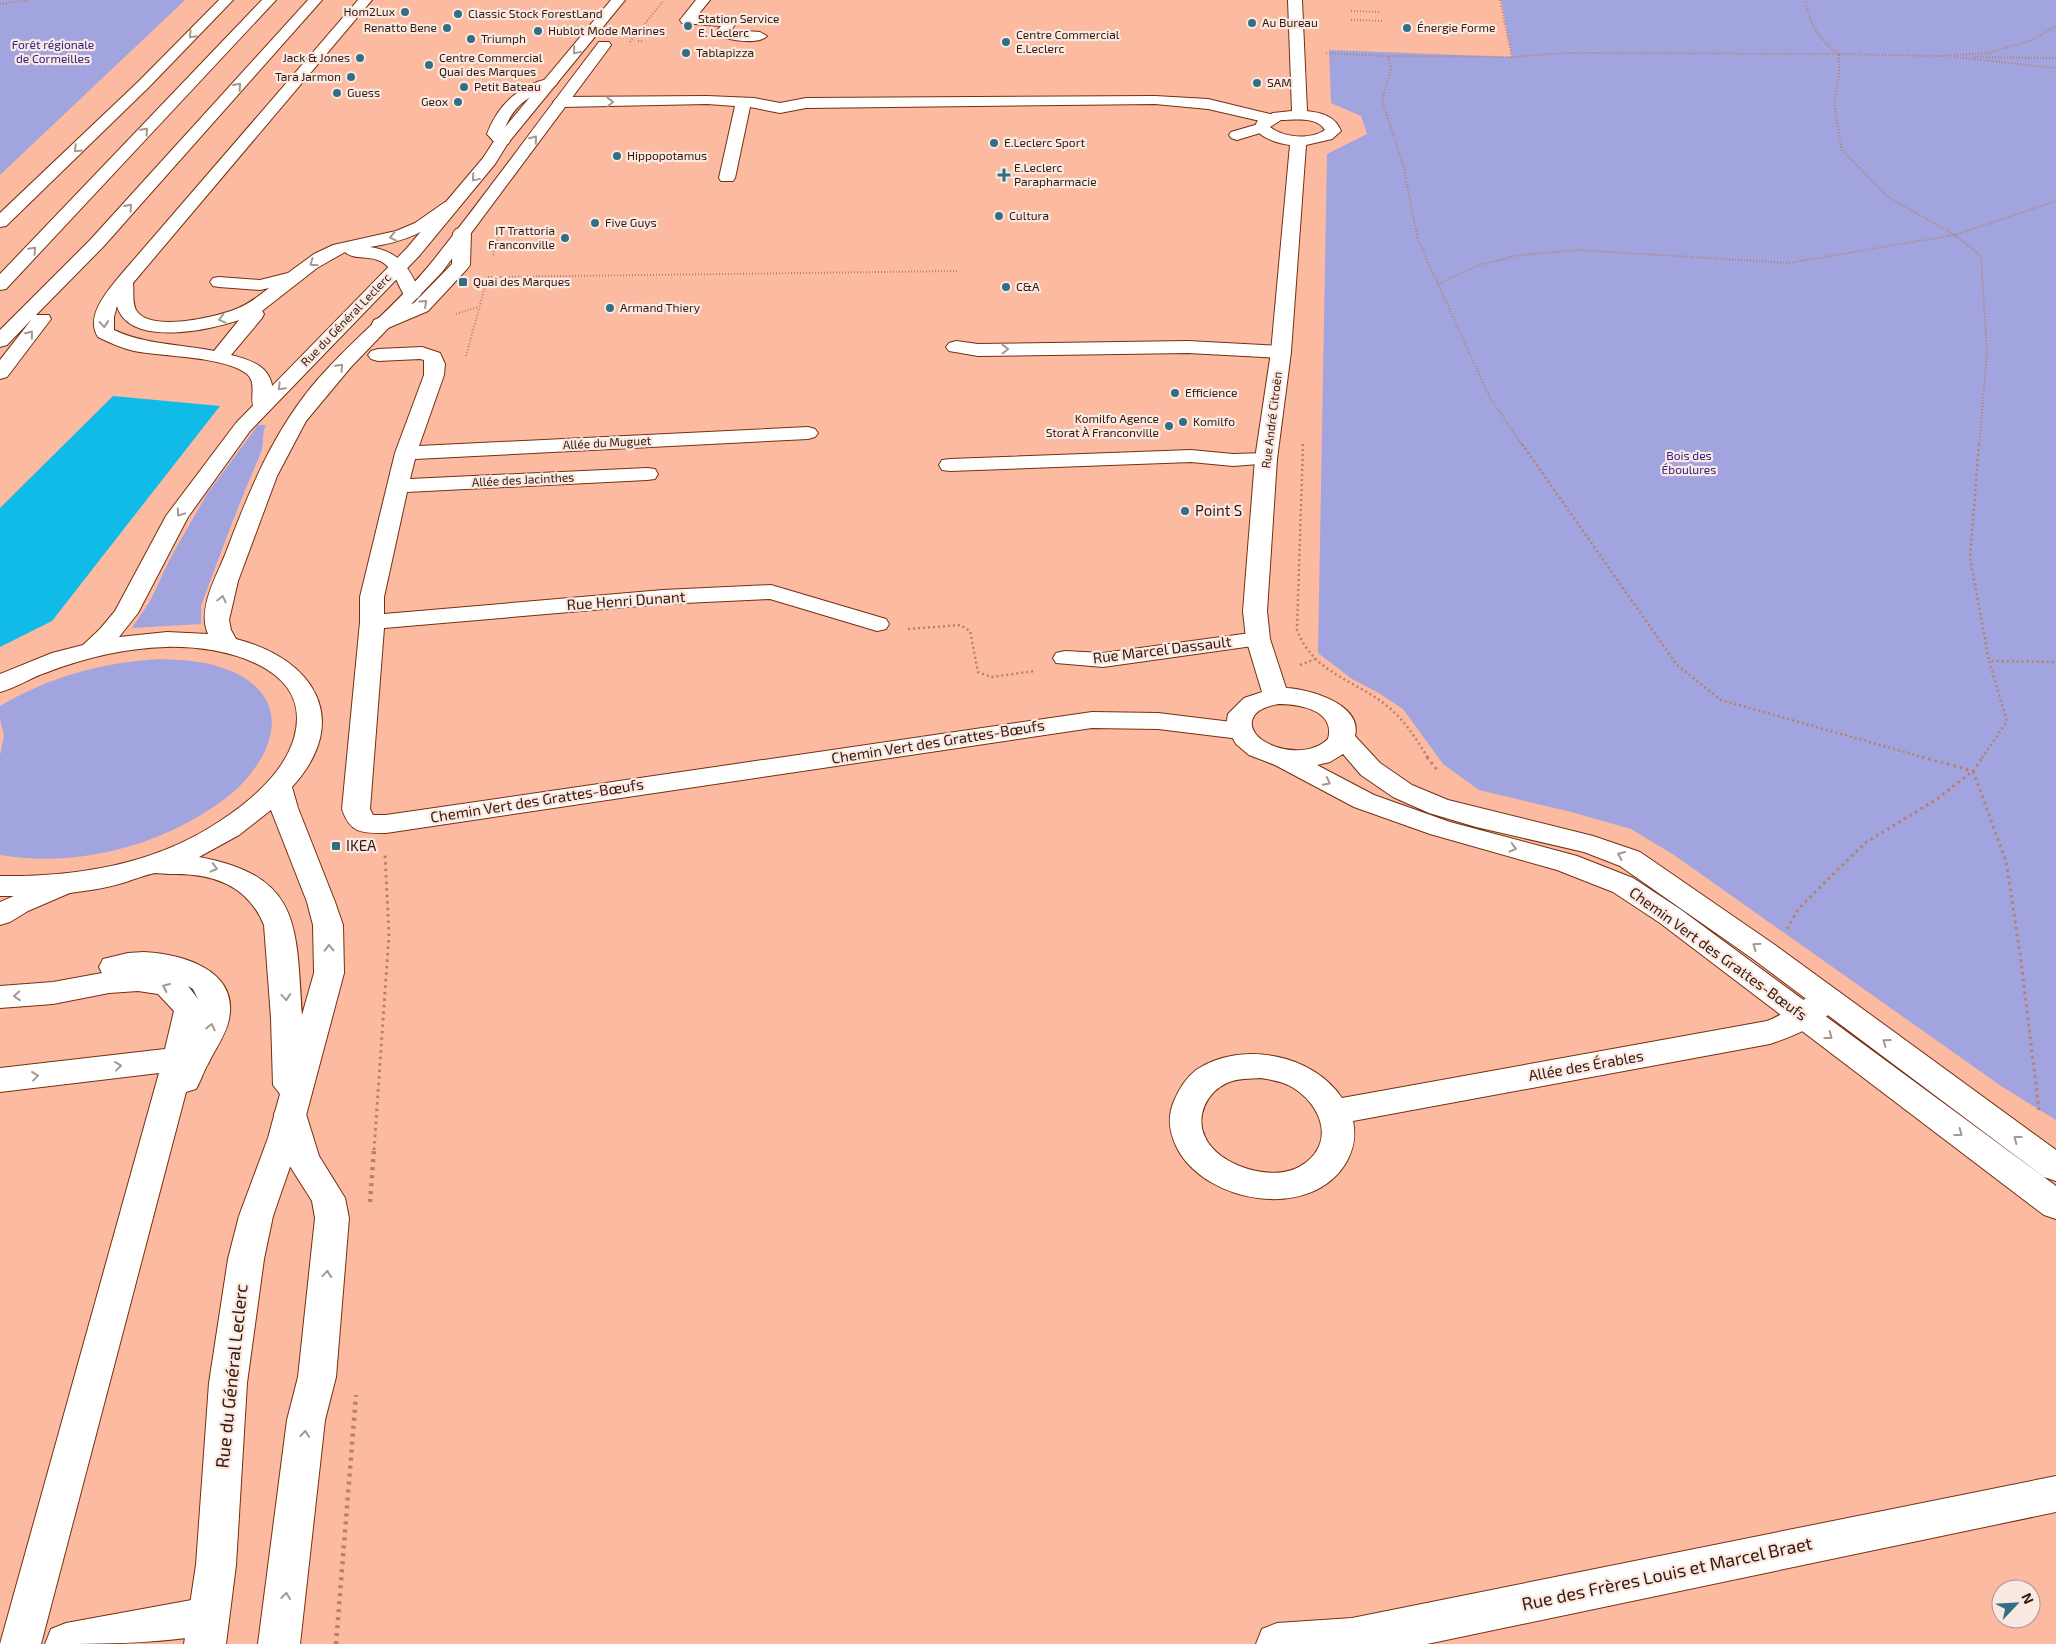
<svg xmlns="http://www.w3.org/2000/svg" width="2056" height="1644" viewBox="0 0 2056 1644" font-family="'Exo 2',sans-serif">
<rect width="100%" height="100%" fill="#fcbba0"/>
<path fill="#a2a4df" d="M0,0h185l-185,175z
M1501,0h555v1120l-55,-34 -327,-231 -43,-26 -60,-17 -92,-22 -36,-26 -40,-55 -26,-17 -25,-13 -34,-26 9,-499 40,-20 -6,-18 -30,-13 -2,-53 183,7z
M258,425h8c-5,9 -1,20 -6,30 -22,50 -40,100 -59,151v18l-69,4 18,-27 22,-46 35,-61z
M160,659c24,1 48,2 71,12 68,29 40,92 -5,127 -63,48 -149,70 -226,57v-100l4,-19 -4,-17v-13c49,-29 103,-44 160,-47z"/>
<path fill="#11bbe7" d="M113,396l107,10 -168,215 -52,26v-139z"/>
<g fill="none" stroke-linecap="round" stroke-linejoin="round">
<defs>
<path id="minor" d="M358,0h14l-239,283c1,8 -1,19 3,27 13,23 81,7 100,-1 13,-5 23,-13 33,-21l-9,2 -41,-3 -6,-1 -3,-4 3,-4 6,-1 41,3 28,-7 26,-19 19,-9 63,-14 19,-8 30,-21h12l2,4 -2,4c-32,21 -48,31 -87,37 31,5 39,21 51,47l-3,4 -6,2 -6,-2c-8,-11 -10,-25 -21,-34 -12,-10 -31,-3 -40,-12l-28,16 -55,43 2,3 -2,4 -31,37c23,6 42,12 42,40 -1,6 0,10 -4,15l-7,2 -7,-2c-7,-10 3,-26 -8,-36 -23,-18 -83,-17 -113,-23 -12,-3 -24,-8 -36,-14 -13,-20 8,-44 20,-59zM117,306c12,42 93,24 122,14l-25,31c-33,-7 -68,-6 -100,-21v-13z
M696,0h14l-13,16 38,3 2,3 -6,8 29,2 7,4c-8,9 -43,5 -51,-4l5,-6 -39,-3 -2,-3z
M551,78l5,1 2,3 -2,3c-27,11 -43,19 -53,48l7,8 -2,3h-12l-9,-10c11,-30 33,-49 64,-56z
M707,96l47,2 26,5 26,-5 349,-2 53,3 66,16 3,3 -3,3 -5,2 -61,-14 -53,-5 -349,4 -26,5 -30,-6 -15,71 -2,3h-12l-2,-3 16,-72 -28,-2 -146,3 -5,-2 -3,-3 3,-3 5,-2z
M1262,123l5,2 3,3 -3,3 -30,9 -6,-2 -2,-3 2,-3z
M462,228l6,1 3,4 -1,32 -3,4 -39,42 -40,17 -7,2 -7,-2 -2,-4 2,-4 40,-17 38,-39 1,-31 3,-4z
M956,341l22,3 210,-3 93,5 7,2 3,4 -3,4 -7,2 -93,-5 -210,3 -29,-5 -3,-4 3,-4z
M422,347l18,6 5,11 -1,11 -25,71 389,-19 7,2 3,4 -3,4 -7,2 -393,20 -5,20 237,-11 8,1 3,5 -3,5 -8,1 -240,12 -23,105v17l279,-24 108,-5 115,34 3,5 -3,5 -9,2 -107,-32 -107,5 -279,24 -14,181 3,6h13l706,-103 66,1 82,10 9,2 4,6 -4,6 -9,2 -82,-10 -66,-1 -706,105c-23,0 -36,1 -44,-24l18,-187v-25l35,-144 29,-78v-15l-4,-1 -42,2 -7,-2 -3,-4 3,-4 7,-2z
M1191,450l42,4 33,-1 7,2 4,4 -4,4 -40,3 -42,-4 -241,9 -8,-1 -3,-5 3,-5 8,-1z
M1258,632l9,2 3,5 -3,5 -164,23 -47,-4 -3,-5 3,-5 9,-2 38,2z
M62,875l10,3 4,7 -4,7 -44,19 -18,11 -10,3v-23z
M144,952c37,2 95,17 85,67 -3,16 -14,30 -21,45 -5,8 -7,17 -12,25l-10,3 -145,552h-41l159,-571 -159,19v-24l165,-19 9,-38 -16,-17 -20,-3 -29,2 -56,11 -53,4v-22l53,-4 49,-9 -3,-6 4,-8 25,-6zM188,986l5,3 5,10z
M1827,988l11,3 4,8c-13,23 -48,37 -72,45l-417,77c3,15 1,27 -6,40 -34,61 -141,43 -170,-13 -8,-16 -10,-31 -3,-47 5,-12 12,-23 22,-31 45,-30 117,-16 146,28l425,-77c22,-8 38,-26 60,-33zM1261,1078c10,2 20,3 29,8 33,18 47,60 9,81 -27,15 -81,-1 -94,-30 -10,-21 2,-45 22,-54 10,-5 23,-4 34,-5z
M290,1101l12,4 4,9 13,42 26,42 4,20 -13,159 -11,43 -25,224h-42l29,-224 11,-43 17,-159 -3,-17 -26,-41 -12,-46 4,-9z
M2056,1476v36l-629,132h-171l6,-15 15,-6 75,-5z
M208,1597l15,6 6,14 -6,14c-50,13 -124,13 -178,13l6,-15 15,-6z"/>
<path id="major" d="M611,0h14l-117,143 -13,21 -76,92 -169,175 -62,86 -50,96 -19,24 48,-5 41,2c-11,-24 8,-57 17,-79 24,-64 48,-124 93,-176 36,-41 80,-75 114,-117 57,-72 111,-147 167,-220h10l2,3 -2,3 -167,224 -91,95 -45,54 -29,55 -39,105 -9,39 2,10 5,9c78,20 117,81 56,148l6,21 37,94 8,23 1,48 -44,165 -27,78 -9,43 -17,124 -11,182 -10,79h-42l12,-79 13,-182 19,-124 11,-43 29,-78 12,-44 -7,-9 -2,-67 -7,-93c-17,-41 -52,-52 -94,-51 -5,0 -10,-1 -15,-1 -10,2 -20,6 -29,9 -16,5 -33,8 -49,10 -26,4 -51,4 -77,4v-20c76,1 155,-11 220,-55 29,-19 64,-48 74,-83 21,-73 -75,-93 -128,-91 -42,1 -82,11 -121,26 -15,5 -29,15 -45,19v-18l52,-21 31,-8 17,-16 15,-18 51,-95 70,-93 171,-175 76,-90 13,-20zM271,810l36,92 6,23 1,48 -12,42c-6,-88 0,-139 -103,-158l40,-22z
M1288,0h14l5,111c15,2 28,5 34,20l-9,8 -26,6 -15,207 -14,107 -10,152 3,28 16,49c23,1 77,16 69,48l25,27 32,22 36,15 145,36 47,16 135,93 281,205v31l-12,-4 -291,-218 -133,-93 -36,-14 -108,-25 -47,-14 -36,-16 -32,-22 -18,-21 -13,8 -13,3 57,30 76,27 127,34 56,22 47,31 376,277v33l-12,-4 -384,-292 -47,-31 -56,-22 -127,-36 -76,-27 -79,-42 -26,-10 -13,-11 -10,-18 2,-12 16,-16 18,-6 -16,-53 -3,-28 12,-152 16,-107 19,-207c-13,-2 -27,-6 -36,-17l4,-8 15,-7 19,-2zM1281,120c13,0 36,-4 44,10 -15,10 -41,8 -55,-3zM1278,704c21,0 58,6 50,35 -26,26 -89,2 -74,-23 5,-8 16,-10 24,-12z"/>
<path id="highway" d="M219,0h14l-84,87 -143,139 -6,1v-14l139,-132z
M262,0h14l-270,289 -6,1v-16z
M308,0h14l-219,247 -67,68h13l2,4 -44,58 -7,2v-19l32,-41 -25,26 -7,2v-17l91,-91z"/>
</defs>
<use href="#minor" stroke="#74300f" stroke-width="2"/>
<use href="#major" stroke="#74300f" stroke-width="2"/>
<use href="#highway" stroke="#74300f" stroke-width="2"/>
<path stroke="#b5816b" stroke-width="2" stroke-dasharray="1 2" stroke-linecap="butt" d="M1500,0l12,57
M0,4l29,-4
M1351,11l30,1
M1351,20l33,1
M638,41h6
M630,42l34,-42
M1326,53l62,3
M1954,57l102,11
M1974,57l82,1
M493,255l6,-21
M488,277l469,-6
M1438,284l41,-19 40,-10 59,-5 211,13 166,-28 101,-34
M456,314l22,-7
M466,356l20,-73
M1523,446l-34,-50 -71,-156 -15,-76 -21,-64 9,-31 -3,-13 124,1 54,-4 273,1c-23,-17 -27,-28 -34,-54
M1979,446l8,-93 -6,-97 -26,-21 -67,-38 -46,-47 -8,-48 5,-26v-22l102,2 47,-3 44,-13 24,-14"/>
<path stroke="#b5816b" stroke-width="2.5" stroke-dasharray="2 3" stroke-linecap="butt" d="M1303,444l-6,186c17,44 57,49 90,76 17,13 30,34 41,52
M1522,444l155,221 44,35 205,58
M1979,444l-9,114 19,103
M908,629l52,-4 10,6 8,41 13,5 44,-6
M1300,665l15,-6
M1982,758l25,-37 -18,-60 67,1"/>
<path stroke="#b5816b" stroke-width="3" stroke-dasharray="2.5 4" stroke-linecap="butt" d="M1427,757l11,14
M1922,757l51,14 10,-14
M1787,929l12,-21 66,-65 72,-44 36,-28 33,90 14,92 19,157
M374,1150l15,-215 -4,-81"/>
<path stroke="#b5816b" stroke-width="4.5" stroke-dasharray="3 5" stroke-linecap="butt" d="M370,1202l4,-53
M336,1644l20,-249"/>
<use href="#minor" fill="#fff" fill-rule="evenodd"/>
<use href="#major" fill="#fff" fill-rule="evenodd"/>
<use href="#highway" fill="#fff" fill-rule="evenodd"/>
</g>
<defs><path id="oneway-chevron" d="M-2-3.5L2.5 0L-2 3.5" fill="none" stroke-width="1.6" stroke-linecap="round" stroke-linejoin="round" transform="scale(1.25)"/></defs>
<g stroke="#a59791">
<use href="#oneway-chevron" transform="translate(192 35) rotate(134)"/>
<use href="#oneway-chevron" transform="translate(576 51) rotate(130)"/>
<use href="#oneway-chevron" transform="translate(238 86) rotate(-48)"/>
<use href="#oneway-chevron" transform="translate(610 102) rotate(-1)"/>
<use href="#oneway-chevron" transform="translate(145 131) rotate(-47)"/>
<use href="#oneway-chevron" transform="translate(534 139) rotate(-51)"/>
<use href="#oneway-chevron" transform="translate(77 149) rotate(136)"/>
<use href="#oneway-chevron" transform="translate(475 178) rotate(130)"/>
<use href="#oneway-chevron" transform="translate(129 207) rotate(-48)"/>
<use href="#oneway-chevron" transform="translate(393 237) rotate(167)"/>
<use href="#oneway-chevron" transform="translate(33 250) rotate(-47)"/>
<use href="#oneway-chevron" transform="translate(313 263) rotate(145)"/>
<use href="#oneway-chevron" transform="translate(424 303) rotate(-42)"/>
<use href="#oneway-chevron" transform="translate(222 319) rotate(165)"/>
<use href="#oneway-chevron" transform="translate(104 324) rotate(85)"/>
<use href="#oneway-chevron" transform="translate(30 334) rotate(-52)"/>
<use href="#oneway-chevron" transform="translate(1005 349) rotate(-1)"/>
<use href="#oneway-chevron" transform="translate(340 367) rotate(-47)"/>
<use href="#oneway-chevron" transform="translate(281 387) rotate(134)"/>
<use href="#oneway-chevron" transform="translate(180 513) rotate(124)"/>
<use href="#oneway-chevron" transform="translate(222 599) rotate(-77)"/>
<use href="#oneway-chevron" transform="translate(1327 782) rotate(27)"/>
<use href="#oneway-chevron" transform="translate(1513 848) rotate(15)"/>
<use href="#oneway-chevron" transform="translate(1621 855) rotate(-156)"/>
<use href="#oneway-chevron" transform="translate(214 868) rotate(14)"/>
<use href="#oneway-chevron" transform="translate(1756 946) rotate(-145)"/>
<use href="#oneway-chevron" transform="translate(329 948) rotate(-91)"/>
<use href="#oneway-chevron" transform="translate(166 987) rotate(-155)"/>
<use href="#oneway-chevron" transform="translate(17 996) rotate(175)"/>
<use href="#oneway-chevron" transform="translate(286 997) rotate(85)"/>
<use href="#oneway-chevron" transform="translate(211 1027) rotate(-77)"/>
<use href="#oneway-chevron" transform="translate(1829 1036) rotate(37)"/>
<use href="#oneway-chevron" transform="translate(1886 1042) rotate(-144)"/>
<use href="#oneway-chevron" transform="translate(118 1066) rotate(-7)"/>
<use href="#oneway-chevron" transform="translate(35 1076) rotate(-7)"/>
<use href="#oneway-chevron" transform="translate(1959 1133) rotate(37)"/>
<use href="#oneway-chevron" transform="translate(2017 1139) rotate(-143)"/>
<use href="#oneway-chevron" transform="translate(327 1274) rotate(-85)"/>
<use href="#oneway-chevron" transform="translate(305 1434) rotate(-83)"/>
<use href="#oneway-chevron" transform="translate(286 1596) rotate(-83)"/>
</g>
<g fill="#306f84" stroke="#fae9e2" stroke-width="2">
<circle cx="405" cy="12" r="5"/>
<circle cx="458" cy="14" r="5"/>
<circle cx="1252" cy="23" r="5"/>
<circle cx="688" cy="26" r="5"/>
<circle cx="447" cy="28" r="5"/>
<circle cx="1407" cy="28" r="5"/>
<circle cx="538" cy="31" r="5"/>
<circle cx="471" cy="39" r="5"/>
<circle cx="1006" cy="42" r="5"/>
<circle cx="686" cy="53" r="5"/>
<circle cx="360" cy="58" r="5"/>
<circle cx="429" cy="65" r="5"/>
<circle cx="351" cy="77" r="5"/>
<circle cx="1257" cy="83" r="5"/>
<circle cx="464" cy="87" r="5"/>
<circle cx="337" cy="93" r="5"/>
<circle cx="458" cy="102" r="5"/>
<circle cx="994" cy="143" r="5"/>
<circle cx="617" cy="156" r="5"/>
<path d="M1001.5 167.5h5v5h5v5h-5v5h-5v-5h-5v-5h5z"/>
<circle cx="999" cy="216" r="5"/>
<circle cx="595" cy="223" r="5"/>
<circle cx="565" cy="238" r="5"/>
<rect x="458" y="277" width="10" height="10" rx="2.5"/>
<circle cx="1006" cy="287" r="5"/>
<circle cx="610" cy="308" r="5"/>
<circle cx="1175" cy="393" r="5"/>
<circle cx="1183" cy="422" r="5"/>
<circle cx="1169" cy="426" r="5"/>
<circle cx="1185" cy="511" r="5"/>
<rect x="331" y="841" width="10" height="10" rx="2.5"/>
</g>
<g text-anchor="middle" stroke-width="4.5" stroke-linejoin="round" paint-order="stroke">
<g font-size="12" fill="#36180b" stroke="#fae9e2" text-anchor="start">
<text x="395" y="16" text-anchor="end">Hom2Lux</text>
<text x="468" y="18">Classic Stock ForestLand</text>
<text x="698" y="23">Station Service<tspan x="698" dy="14">E. Leclerc</tspan></text>
<text x="1262" y="27">Au Bureau</text>
<text x="437" y="32" text-anchor="end">Renatto Bene</text>
<text x="1417" y="32">Énergie Forme</text>
<text x="548" y="35">Hublot Mode Marines</text>
<text x="1016" y="39">Centre Commercial<tspan x="1016" dy="14">E.Leclerc</tspan></text>
<text x="481" y="43">Triumph</text>
<text x="696" y="57">Tablapizza</text>
<text x="350" y="62" text-anchor="end">Jack &amp; Jones</text>
<text x="439" y="62">Centre Commercial<tspan x="439" dy="14">Quai des Marques</tspan></text>
<text x="341" y="81" text-anchor="end">Tara Jarmon</text>
<text x="1267" y="87">SAM</text>
<text x="474" y="91">Petit Bateau</text>
<text x="347" y="97">Guess</text>
<text x="448" y="106" text-anchor="end">Geox</text>
<text x="1004" y="147">E.Leclerc Sport</text>
<text x="627" y="160">Hippopotamus</text>
<text x="1014" y="172">E.Leclerc<tspan x="1014" dy="14">Parapharmacie</tspan></text>
<text x="1009" y="220">Cultura</text>
<text x="605" y="227">Five Guys</text>
<text x="555" y="235" text-anchor="end">IT Trattoria<tspan x="555" dy="14">Franconville</tspan></text>
<text x="473" y="286">Quai des Marques</text>
<text x="1016" y="291">C&amp;A</text>
<text x="620" y="312">Armand Thiery</text>
<text x="1185" y="397">Efficience</text>
<text x="1159" y="423" text-anchor="end">Komilfo Agence<tspan x="1159" dy="14">Storat À Franconville</tspan></text>
<text x="1193" y="426">Komilfo</text>
</g>
<g font-size="12" fill="#35208b" stroke="#fae9e2">
<text x="53" y="49">Forêt régionale<tspan x="53" dy="14">de Cormeilles</tspan></text>
<text x="1689" y="460">Bois des<tspan x="1689" dy="14">Éboulures</tspan></text>
</g>
<g font-size="12" fill="#36180b" stroke="#fae9e2">
<text transform="translate(346 320) rotate(-46)" y="4">Rue du Général Leclerc</text>
<text transform="translate(1272 420) rotate(-83)" y="4">Rue André Citroën</text>
<text transform="translate(607 443) rotate(-3)" y="4">Allée du Muguet</text>
<text transform="translate(523 480) rotate(-3)" y="4">Allée des Jacinthes</text>
</g>
<g font-size="15" fill="#36180b" stroke="#fae9e2" text-anchor="start">
<text x="1195" y="516">Point S</text>
<text x="346" y="851">IKEA</text>
</g>
<g font-size="15" fill="#36180b" stroke="#fae9e2">
<text transform="translate(626 601) rotate(-4)" y="5">Rue Henri Dunant</text>
<text transform="translate(1162 650) rotate(-7)" y="5">Rue Marcel Dassault</text>
<text transform="translate(938 742) rotate(-9)" y="5">Chemin Vert des Grattes-Bœufs</text>
<text transform="translate(537 801) rotate(-9)" y="5">Chemin Vert des Grattes-Bœufs</text>
<text transform="translate(1718 954) rotate(36)" y="5">Chemin Vert des Grattes-Bœufs</text>
<text transform="translate(1586 1066) rotate(-10)" y="5">Allée des Érables</text>
</g>
<g font-size="18" fill="#36180b" stroke="#fae9e2">
<text transform="translate(232 1376) rotate(-84)" y="6">Rue du Général Leclerc</text>
<text transform="translate(1667 1574) rotate(-12)" y="6">Rue des Frères Louis et Marcel Braet</text>
</g>
</g>
<g transform="translate(2016 1604) rotate(65)"><circle r="24" fill="#fae9e2" stroke="#ac958c"/>
<path d="M0-4L9 19L0 12L-9 19Z" fill="#306f84"/>
<text y="-8" font-size="14" font-weight="bold" text-anchor="middle" fill="#36180b">N</text>
</g>
</svg>
